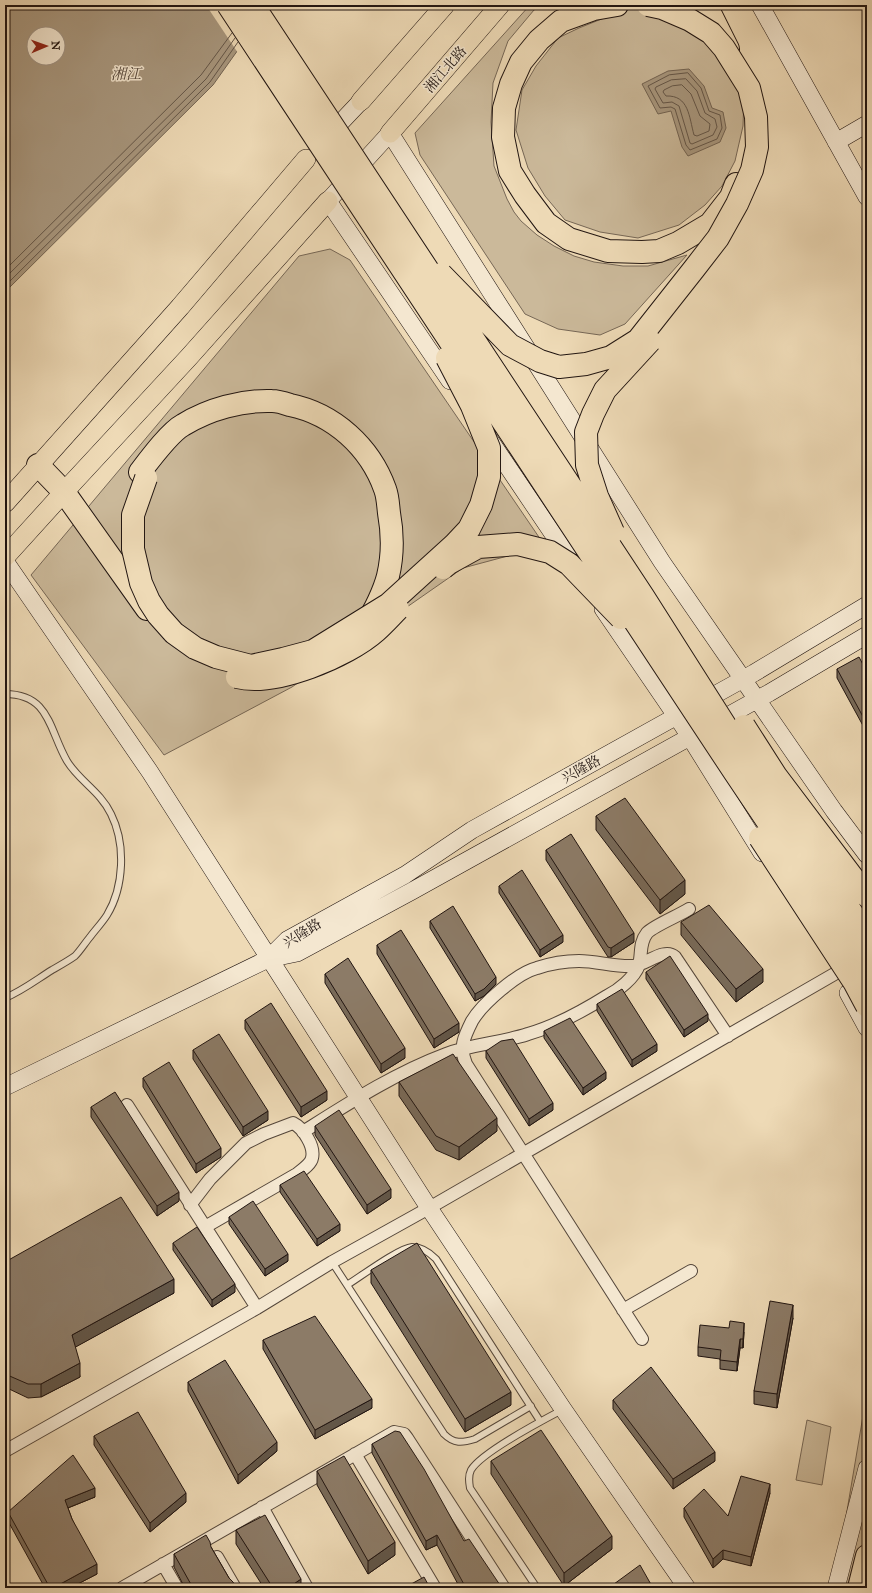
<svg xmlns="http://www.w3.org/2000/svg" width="872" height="1593" viewBox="0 0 872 1593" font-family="'IM FELL Great Primer','Noto Serif SC',serif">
<rect width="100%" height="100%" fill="#eedab6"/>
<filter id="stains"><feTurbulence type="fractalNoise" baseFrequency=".005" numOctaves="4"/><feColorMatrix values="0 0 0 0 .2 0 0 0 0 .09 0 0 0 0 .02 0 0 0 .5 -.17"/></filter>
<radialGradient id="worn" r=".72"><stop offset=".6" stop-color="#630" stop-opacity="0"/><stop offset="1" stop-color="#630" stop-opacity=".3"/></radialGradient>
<path fill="#cbb99a" stroke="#766756" d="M530,5h12l-8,5 -26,31 -15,42 -2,39 3,44 13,33 7,13 7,9 16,14 17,11 20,10 20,6 29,4h25l39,-11 -62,69 -25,11 -42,-6 -33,-15 -105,-159 -5,-22z
M629,8l37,6 41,19 37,64 -1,29 -8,35 -13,25 -17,19 -26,20 -41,13 -38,-6 -35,-12 -20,-24 -17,-28 -12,-38 6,-40 14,-24 22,-28 21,-10z
M330,249l20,11 195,286 -82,22 -171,119 -128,68 -133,-180 268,-319z
M867,1392v196h-33z
M807,1420l24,7 -9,58 -26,-5z"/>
<path fill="#a8977e" stroke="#726352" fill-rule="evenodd" d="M5,5h265l-57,80 -208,207zM34,34h24v24h-24z
M689,69l15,17 8,22 11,4 3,16 -6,14 -32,14 -6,-9 -11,-36 -13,3 -16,-30 26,-13z"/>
<path fill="#eedab6" d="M206,5h66l-34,48z"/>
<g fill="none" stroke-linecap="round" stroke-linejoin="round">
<path stroke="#645648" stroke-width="1" d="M688,73l13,15 8,23 11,4 2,13 -5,11 -27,11 -4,-5 -11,-36 -4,-2 -11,1 -12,-22 21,-11z
M686,79l11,12 8,22 10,6 2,8 -4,8 -21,9 -2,-1 -11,-37 -7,-4 -9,1 -8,-14 1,-2 15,-7z
M682,85l9,9 9,22 10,8 -1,7 -12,5 -3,-1c-5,-18 -5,-40 -28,-39l-3,-4 1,-2 8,-4z
M5,270l196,-195 31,-42
M5,278l201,-199 29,-41
M5,286l205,-204 28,-40"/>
<defs>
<path id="lane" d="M5,694c45,0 44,36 62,67 12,20 33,30 44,53 15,30 13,73 -4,101 -5,8 -12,15 -17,22 -5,6 -10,14 -15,19 -7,5 -16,10 -23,14 -16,10 -30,21 -47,28
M332,1262l112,172c10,10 18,9 31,5l56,-33
M347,1285c13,-8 52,-37 65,-38 9,0 18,6 24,12l104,162
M537,1588l-67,-100c-1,-6 -2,-12 1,-18 10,-17 72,-50 91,-60"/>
<path id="street" d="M127,1105l130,203
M303,1132c46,-29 92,-59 143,-78 27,-10 55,-11 82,-20 28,-8 55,-23 79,-38 12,-6 27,-18 32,-31 3,-11 0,-22 8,-32 6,-7 33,-18 42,-24
M190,1205l20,-26 36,-36 18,-9 29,-11c10,5 22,23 19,35 -1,6 -10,12 -15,16l-92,53
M623,1310l68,-39
M642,1339l-176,-275c-7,-17 -2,-27 6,-43 10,-17 45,-48 65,-53 12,-4 28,-7 42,-7 18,0 36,6 54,5 13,-1 31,-19 42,-9l53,79
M5,1451l252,-143 75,-46 97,-54 421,-243
M355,1454l80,134
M262,1507l45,81
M217,1557l18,31
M163,1564l14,24
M122,1588l272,-156 10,2 3,4 97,150"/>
<path id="secondary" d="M760,5l107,192
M327,137l34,-36
M836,142l31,-18
M450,381l-122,-180 62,-68 272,429 172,249 33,44
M487,436l87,129
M5,561l145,211 279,436 134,201 124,179
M603,609l80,117 79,127
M268,959l19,-19 118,-65 67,-45 282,-157 113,-68
M848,993l19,35
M5,1087l263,-128 29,-6 115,-62 357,-198 98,-58
M836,1588l31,-120"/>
<path id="primary" d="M361,101l84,-96
M390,133l110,-128
M5,503l175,-196 126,-148
M5,557l59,-65 125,-135 139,-156"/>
<path id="highway" d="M617,5l-23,4 -33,12 -22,19 -18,22 -10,22 -7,24 -1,29 7,34 15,24 21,28 23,16 39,12 34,1 17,-1 19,-8 32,-19 21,-27 5,-13
M706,5l22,44
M38,465l26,27 83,117
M140,472c10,-13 30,-40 43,-47 26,-16 59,-25 89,-24 6,0 12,2 18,4 44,9 80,42 95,84 3,8 3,16 4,24 4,22 4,42 -1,63 -3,12 -14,38 -22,46
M859,1588l8,-32"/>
</defs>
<use href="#lane" stroke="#54463a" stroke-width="8"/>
<use href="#street" stroke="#54463a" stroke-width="14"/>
<use href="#secondary" stroke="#211511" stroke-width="18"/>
<use href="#primary" stroke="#211511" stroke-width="20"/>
<use href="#highway" stroke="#211511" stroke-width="24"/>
<use href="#lane" stroke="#f4e7d0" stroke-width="6"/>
<use href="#street" stroke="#f4e7d0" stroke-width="12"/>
<use href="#secondary" stroke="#f4e7d0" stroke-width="17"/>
<use href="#primary" stroke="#eedab6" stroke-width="19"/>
<use href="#highway" stroke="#eedab6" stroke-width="22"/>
<defs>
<path id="highway-bridge" d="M228,5l507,768 132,197
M253,5l390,591 106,167 118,172
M441,274l69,71 30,16 19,6 27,-3 25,-7 27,-17 56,-71 24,-31 19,-34 15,-34 5,-23 -1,-30 -7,-29 -25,-40 -13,-15 -21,-13 -28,-12 -14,-3
M146,478l-13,37v34l8,34 8,18 9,14 16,18 21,15 21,9 35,9 32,-7 30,-8 76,-47 65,-59 15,-16 12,-24 8,-28v-29l-17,-42 -25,-48
M613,532l-16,-36 -10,-31 -1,-33 7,-18 12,-24 45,-49
M443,568l6,-5 29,-16 40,-3 32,8 19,12 52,54
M237,677c38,10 111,-21 139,-46 8,-7 15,-15 22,-22
M744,726l32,50 90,119
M760,838l98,150
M851,976l16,30"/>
</defs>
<use href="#highway-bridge" stroke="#211511" stroke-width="24" stroke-linecap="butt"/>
<use href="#highway-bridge" stroke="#eedab6" stroke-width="22"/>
</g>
<path fill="#786a59" stroke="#211511" d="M837,669l30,3v61l-30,-55z
M596,816l89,78 -25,20 -64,-84z
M546,850l88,92 -23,15h-3l-62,-97z
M499,886l64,56 -23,15 -41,-64z
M430,921l66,63 -12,12 -9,5 -45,-73z
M681,922l82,60 -27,20 -55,-67z
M377,945l82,87 -25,16 -57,-94z
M646,972l62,49 -24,16 -38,-58z
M325,974l80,84 -24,15 -56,-90z
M597,1004l60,47 -25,16 -35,-56z
M245,1020l82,80 -26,17 -56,-88z
M544,1031l62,48 -23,16 -39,-57z
M193,1050l75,70 -25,16 -50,-77z
M486,1051l67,59 -24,16 -43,-68z
M143,1078l78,79 -25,16 -53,-86z
M399,1082l98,49 -38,29 -23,-10 -37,-54z
M91,1107l88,94 -22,15 -66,-99z
M315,1126l76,72 -24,16 -52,-79z
M280,1185l60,46 -23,15 -37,-54z
M229,1217l59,44 -23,15 -36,-52z
M173,1243l62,49 -23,15 -39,-57z
M5,1262l169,31 -99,54 5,30 -39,20 -13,1 -23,-11z
M371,1270l140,135 -46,27 -94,-149z
M793,1318l-16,90 -23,-4v-13z
M744,1332l-1,16h-3l-3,23 -17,-2v-10l-22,-3v-9z
M263,1340l109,68 -57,31 -52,-90z
M188,1382l89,69 -39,33 -50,-93z
M613,1400l102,61 -42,28 -60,-80z
M94,1436l92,66 -36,30 -56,-87z
M372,1444l92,97 38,47h-42l-23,-43 -11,5 -54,-97z
M491,1461l121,88 -48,37 -73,-112z
M317,1471l78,84 -27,19 -51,-89z
M770,1493l-19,73 -28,-7 -10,9 -29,-51v-9l44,8z
M95,1497l-27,11 4,11 25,55 -27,14h-25l-37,-67v-9z
M236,1530l65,58h-37l-28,-44z
M211,1547l18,31 8,10h-52l-11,-21v-13z
M614,1584l39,4h-39z"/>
<path fill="#625648" stroke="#211511" d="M685,880v14l-25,20v-14z
M634,933v9l-23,15v-9z
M563,935v7l-23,15v-7z
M763,969v13l-27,20v-13z
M496,977v7l-12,12 -9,5v-7z
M708,1014v7l-24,16v-7z
M459,1023v9l-25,16v-9z
M657,1044v7l-25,16v-7z
M405,1048v10l-24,15v-9z
M606,1072v7l-23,16v-7z
M327,1091v9l-26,17v-10z
M553,1103v7l-24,16v-7z
M268,1111v9l-25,16v-9z
M497,1118v13l-38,29v-13z
M221,1148v9l-25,16v-9z
M391,1189v9l-24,16v-9z
M179,1192v9l-22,15v-10z
M340,1224v7l-23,15v-7z
M288,1254v7l-23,15v-7z
M174,1279v14l-102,56v-14z
M235,1284v8l-23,15v-7z
M793,1305v13l-16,90v-14z
M744,1323v9l-1,16v-9z
M740,1339v9l-3,23v-9z
M80,1363v14l-39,20v-13z
M511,1392v13l-46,27v-13z
M372,1399v9l-57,31v-9z
M277,1442v9l-39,33v-9z
M715,1452v9l-42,28v-10z
M770,1484v9l-19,73v-9z
M95,1488v9l-30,12v-9z
M186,1493v9l-36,30v-9z
M437,1535v10l-11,5v-9z
M612,1536v13l-48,37v-13z
M395,1542v13l-27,19v-13z
M723,1550v9l-10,9v-9z
M97,1564v10l-27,14h-17z
M301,1579v9h-13z"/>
<path fill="#8c7b67" stroke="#211511" d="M859,657l8,15v52l-30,-55z
M625,798l60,82 -25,20 -64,-84z
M571,834l63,99 -23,15 -3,-1 -62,-97z
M522,870l41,65 -23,15 -41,-64z
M709,905l54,64 -27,20 -55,-67z
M453,906l43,71 -12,12 -9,5 -45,-73z
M401,930l58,93 -25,16 -57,-94z
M670,956l38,58 -24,16 -38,-58z
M348,958l57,90 -24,16 -56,-90z
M622,989l35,55 -25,16 -35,-56z
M271,1003l56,88 -26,16 -56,-87z
M570,1018l36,54 -23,16 -39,-57z
M219,1034l49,77 -25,16 -50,-77z
M513,1039l40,64 -24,16 -43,-68 15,-10z
M453,1054l44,64 -38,29 -23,-11 -37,-54z
M169,1062l52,86 -25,16 -53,-86z
M115,1092l64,100 -22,14 -66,-99z
M339,1110l52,79 -24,16 -52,-79z
M304,1171l36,53 -23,15 -37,-54z
M121,1197l53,82 -102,56 8,28 -39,21h-13l-23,-10v-112z
M253,1201l35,53 -23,15 -36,-52z
M197,1227l38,57 -23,16 -39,-57z
M417,1243l94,149 -46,27 -94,-149z
M770,1301l23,4 -16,89 -23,-3z
M315,1316l57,83 -57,31 -52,-90z
M730,1321l14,2 -1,16h-3l-3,23 -17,-2 1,-10 -23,-3 2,-22 29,3z
M225,1360l52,82 -39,33 -50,-93z
M651,1367l64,85 -42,27 -60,-79z
M138,1412l48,81 -36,30 -56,-87z
M541,1430l71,106 -48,37 -73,-112z
M395,1431l5,1 24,37 40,72 5,-2 33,49h-36l-29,-53 -11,6 -54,-97z
M73,1455l22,33 -30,12 7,19 25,45 -44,24h-3l-42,-76z
M344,1456l51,86 -27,19 -51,-90z
M741,1476l29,8 -19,73 -28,-7 -10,9 -29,-51 20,-19 24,27z
M265,1515l36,64 -13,9h-15l-37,-58z
M206,1535l4,7 1,5 18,31 4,4 4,6h-44l-19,-34z
M640,1565l13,23h-36l-3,-4z
M424,1577l6,11h-26z"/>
<g text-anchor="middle" stroke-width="3" stroke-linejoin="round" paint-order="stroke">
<g font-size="14" fill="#211511" stroke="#f4e7d0">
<text transform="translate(445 69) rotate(-49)" y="5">湘江北路</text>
<text transform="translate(581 769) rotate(-29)" y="5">兴隆路</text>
<text transform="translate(302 933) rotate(-32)" y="5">兴隆路</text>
</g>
<g font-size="15" font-style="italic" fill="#57493d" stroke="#f4e7d0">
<text x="126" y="79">湘江</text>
</g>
</g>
<rect width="872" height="1593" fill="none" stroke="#eedab6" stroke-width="20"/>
<rect x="6" y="6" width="860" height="1581" fill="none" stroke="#211511" stroke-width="2"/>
<rect x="10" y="10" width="852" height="1573" fill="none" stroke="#211511"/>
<g transform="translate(46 46) rotate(88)"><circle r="19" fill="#f4e7d0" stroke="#a09384"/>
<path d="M0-3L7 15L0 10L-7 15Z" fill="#8f2418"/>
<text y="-6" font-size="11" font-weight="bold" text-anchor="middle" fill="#211511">N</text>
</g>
<rect width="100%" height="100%" filter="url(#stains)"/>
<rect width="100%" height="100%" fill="url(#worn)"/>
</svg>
